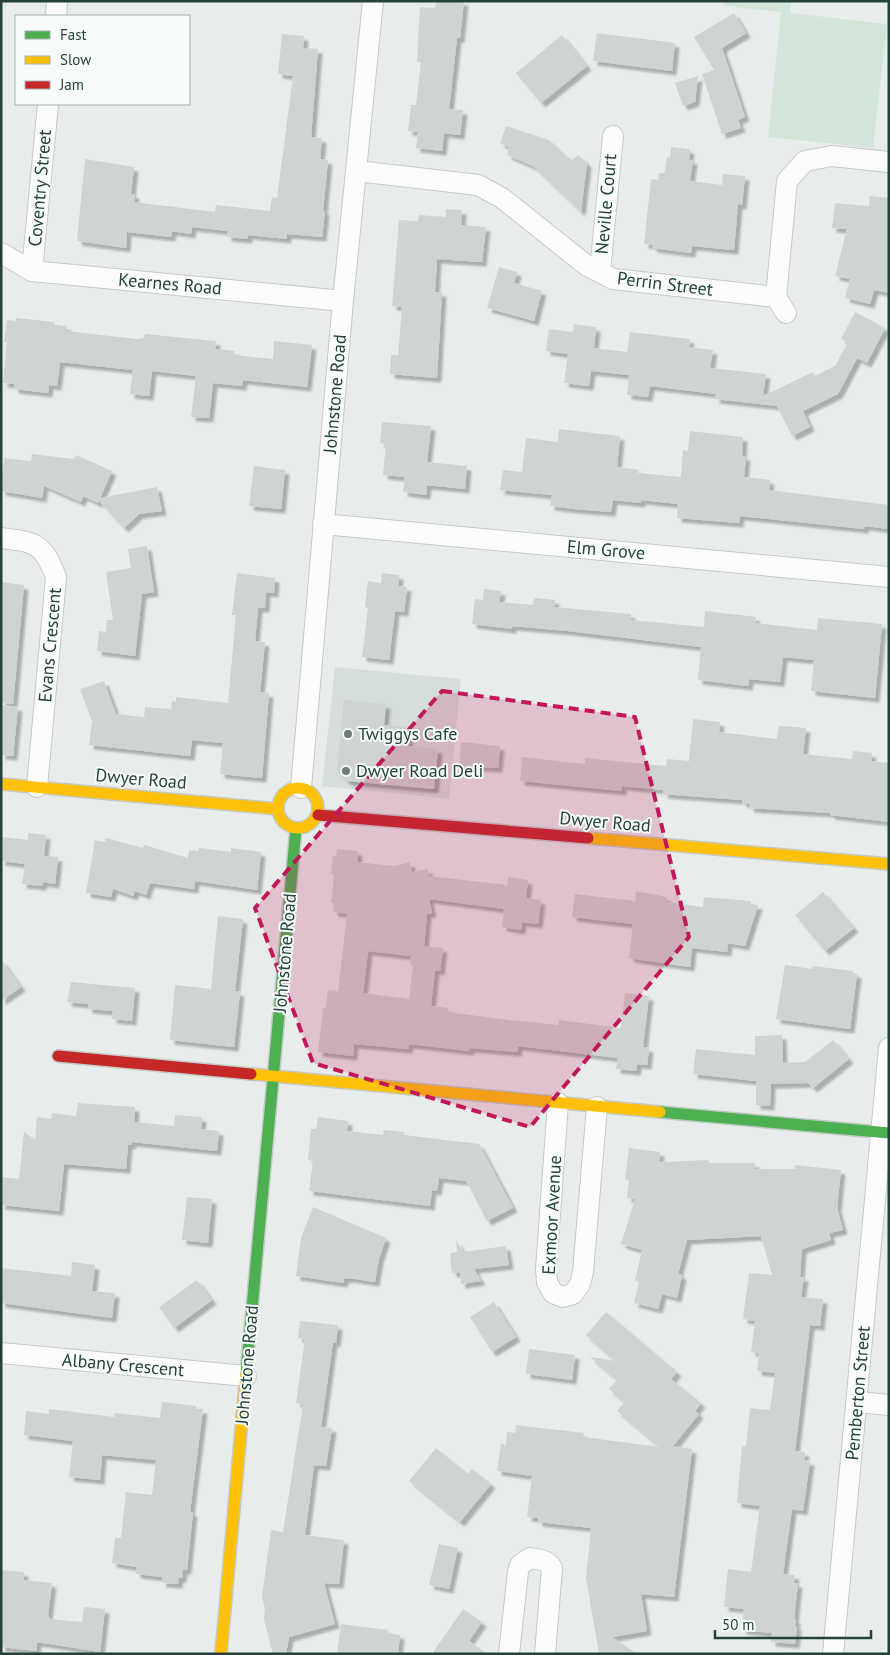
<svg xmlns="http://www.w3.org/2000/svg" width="890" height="1655" viewBox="0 0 890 1655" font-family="'PT Sans',sans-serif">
<defs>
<filter id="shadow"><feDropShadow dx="4.5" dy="4.5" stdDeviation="1" flood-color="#0004"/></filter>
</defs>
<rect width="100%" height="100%" fill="#e8edeb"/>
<path fill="#d6dedb" d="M335,667l126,12 -12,120 -127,-13z"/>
<path fill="#d1e6d8" d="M724,1h67l-1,12 97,11 -14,124 -105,-11 13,-125 -57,-6z"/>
<path fill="#cfd4d2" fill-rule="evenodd" filter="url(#shadow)" d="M436,1h28l-4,37h-3l-8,71 14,1 -3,25 -16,-2 -2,18 -26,-3 2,-16 -10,-1 3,-26h5l5,-43h-4l3,-55 15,1z
M734,13l12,20 -24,15 23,69 -7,3 3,8 -19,6 -20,-60 12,-4 -20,-33z
M597,33l78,10 -3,28 -79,-10z
M282,34l22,2 -1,12 15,1 -7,88 11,1 -2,21 8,1 -5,51h2l-3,26 -35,-3v5l-39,-4v4l-21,-2 1,-6 -36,-4 -1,7 -19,-3 -1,6 -44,-5 -1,16 -49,-7 8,-82 49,8 -3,27h4l-1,8 81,10 1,-7 54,6 2,-14 5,1 16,-122 -15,-2z
M562,35l25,31 -46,37 -25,-30z
M698,76l-3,26 -12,4 -8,-23z
M506,126l43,14 22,21 7,-6 9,8 -6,49 -48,-46 -26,-11 2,-8 -9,-4z
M671,147l19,2 -1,11h4l-3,21 32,4 1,-11 22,2 -3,29 -4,-1 -4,46 -42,-4 -1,7 -39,-5 1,-3 -9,-1 7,-65 7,1 1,-7h6l2,-16 3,1z
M870,196l19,2v95l-15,-3 -4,14 -25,-6 5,-19 -15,-3 12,-47 -15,-1 3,-25 34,3z
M446,209l16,1 -1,15 25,2 -4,35 -45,-3 -2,33h7l-5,86 -47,-4 1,-19h7l4,-48 -10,-1 7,-86 19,1 1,-6 27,2z
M499,267l18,5 -3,11 28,8 -8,30 -47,-13z
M855,312l30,16 -18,35 -10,-5 -19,36 -35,17 7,16 -18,9 -15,-30 -62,-7 1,-5 -66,-8 -2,11 -21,-2 2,-20 -38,-4 -2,15 -25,-3 4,-29 -22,-3 3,-22 24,3 1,-8 22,3 -2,21 33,4 3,-20 60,7 -1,8 24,3 -3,18 56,6 -3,22 50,-24 2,4 20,-10 13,-24 -7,-3z
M16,318l38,4v3l13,1 -1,5 71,8 7,-1 1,-4 71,7 -1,8 20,2 -1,4 39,4 1,-18 38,4 -5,42 -64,-7 -1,6 -29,-3 -4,35 -18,-1 5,-41 -44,-5 -3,25 -19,-2 3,-24 -73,-8 -3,24 -8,-1 -1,8 -34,-4v-5l-11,-1 4,-41h-3l3,-22 9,1z
M382,422l49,4 -4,36 40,4 -2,23 -38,-4 -1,10 -23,-3 2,-15 -22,-2 3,-31 -6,-1z
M559,429l61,7 -3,31 22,3 -1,3 43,4 2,-27 5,1 2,-20 53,6 -1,19h4l-2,21 26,3 -1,10 120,15v24l-24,-3 -1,3 -124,-13 -1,7 -62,-5 1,-14 -37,-4v3l-28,-3 -2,12 -37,-3 -24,-3 2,-11 -52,-5 3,-20 19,2 4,-34 32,4z
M32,454l42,5 2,-4 36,16 -12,27 57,-11 5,24 -23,3 -15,14 -25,-27 -1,2 -15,-7 -2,6 -37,-16 -2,12 -41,-7 3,-33 27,3z
M254,466l31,4 -4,39 -32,-3z
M147,546l7,46 -12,2 -7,62 -38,-5 2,-20 7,1 1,-12h6l-7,-48 25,-4 -3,-19z
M237,573l38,5 -1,15 -8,-1 -1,16h-7l-3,33 10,1 -5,50 9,1 -7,85 -42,-4 3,-31 -31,-3 -2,16 -101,-11 3,-24 -12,-32 24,-8 12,33 28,3 1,-10 26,2 1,-8 4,1v-5l52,6 8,-88h-4z
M382,573l17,2 -1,11 9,1 -3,25 -9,-1 -6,49 -27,-3 6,-49 -3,-1 3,-26 13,2z
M1,582l23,3 -11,119 -12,-1z
M484,589l17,2 -2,11 34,3 1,-7 21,2 -1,7 77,7v6l73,7 1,-16 51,6 -1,6 62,7 1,-12 64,6 -7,74 -64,-7 3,-31 -31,-3 -3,25 -31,-3 -1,7 -50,-6 3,-33 -133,-16 -56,-5v3l-40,-5 3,-25 8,1z
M344,700l42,4 -2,21 25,2 -1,19 30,3 -4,40 -87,-8 -10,-11z
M1,705l17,2 -5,49 -12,-1z
M693,719l27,3 -1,10 58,7 2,-13 27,2 -3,26 49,5 1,-8 19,2 -1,8 18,2v59l-59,-7 1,-2 -82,-5 1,-4 -8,-1v-3l-79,-6 1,-4 -42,-4v5l-102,-10 2,-24 63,7v-6l81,8 1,-7 22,2z
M461,742l39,4 -2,22 -39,-2z
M28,833l18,2 -2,21 14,1 -3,27 -12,-2 -1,4 -20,-2 3,-20 -24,-3v-24l27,3z
M106,838l37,10 1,-3 44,13 1,-8 9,1 1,-3 32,4v-4l30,4 -4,38 -62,-9 -1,8 -44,-6 -4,12 -11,-4 -2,5 -20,-7 -2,8 -25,-4 9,-53 10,2z
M337,849l21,2 -1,11 37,4 16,-4 2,10 16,-3 1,7 78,9 1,-8 20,3 -2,18 15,2 -3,24 -16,-2 -1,8 -19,-3 2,-18 -75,-10 3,14 -5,1 -3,32 19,2 -3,23 -5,-1 -4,36 17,2 -1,4 62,8 49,5 1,-5 62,8 4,-35 24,3 -6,51 6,1 -2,17 -10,-1 -1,7 -20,-2 2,-11 -100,-12 -1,6 -47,-4 -1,3 -60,-7 -1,5 -54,-5 -1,12 -35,-4 5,-44h3l2,-18 10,1 9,-77 -14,-2 1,-9h-3l3,-28 -3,-1 2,-18h3zM368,951l43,5 -1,9 3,1 -4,33 -46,-6z
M636,891l31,6 -1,5 37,5 1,-10 47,4v3l7,1 -13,41 -17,-3 -1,9 -35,-4 -2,19 -61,-9 4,-34 -61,-7 3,-23 60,7z
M823,892l31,36 -29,23 -30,-36z
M218,916l25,3 -8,72 5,1 -6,55 -64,-7 5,-55 36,4z
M1,959l20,28 -20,14z
M785,965l27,4 1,-3 40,5v2l4,1 -7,55 -74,-10z
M71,982l64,6 -3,33 -20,-2 1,-8 -25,-2v-5l-21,-2z
M782,1035l1,28 22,-1 28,-22 16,19 -36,29 -5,-5 -37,1 -1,22 -14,-1v-24l-63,-7 3,-25 59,6v-19z
M78,1103l57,4 -1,15 40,4 1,-11 27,2 -1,12 18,2 -2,20 -85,-9 -1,3h-3l-2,24 -62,-5 -5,47 -58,-6v-28l18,2 5,-47 11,8 2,-23 14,2 1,-6 24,3z
M318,1117l30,4 -1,10 36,4 1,-5 20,2v3l75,9 34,64 -26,13 -21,-40 -27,-3 -2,13 -5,-1 -2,16 -121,-15 4,-30 -5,-1 3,-31h5z
M629,1148l31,4 -1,10 50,-2v3h46v6h40v-4l46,5 -4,38 6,22 -14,3 2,7 -29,9 -2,28h4l-3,20 22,2 -3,27 -10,-1 -15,126 10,1 -1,8 6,1 -7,50 -11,-2 -9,65 12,1 -1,8h4l-4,36h2l-1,7h2l-2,18 -24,-2 1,-9 -30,-3 2,-21 -20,-2 4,-38 23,3 9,-66 -23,-3 5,-57h4l4,-38 20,2 5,-37 -18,-2 2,-18 -8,-1 4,-31 -12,-2 6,-46 23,2 -11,-39 -74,4 -9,34 4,1 -5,23 -15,-4 -4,15 -24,-6 5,-21 -4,-1 7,-31 -21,-6 14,-45 -8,-1 2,-18h-4z
M187,1197l25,2 -4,44 -26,-3z
M313,1207l73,31 -7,21 -4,23 -26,-4 -5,1 -1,4 -47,-7 5,-38z
M456,1240l7,12 43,-6 3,19 -35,4 7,12 -20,3 -1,-12 -8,1 -2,-20 7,-1z
M72,1262l23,3 -3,26 23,2 -3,25 -111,-15v-35l70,8z
M197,1280l15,20 -38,28 -15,-21z
M494,1302l22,35 -24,15 -22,-35z
M606,1312l71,60 -6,7 30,24 -6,8 4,3 -26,32 19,3 -18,148 -33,-3 6,37 -35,6 25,17h-38l-13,-76 5,-50 -53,-6v-4l-11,-1 5,-41 -35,-5 4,-27 5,1 1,-13 8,1 1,-8 68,8 -1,4 77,10 -43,-36 7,-9 -15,-13 8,-9 -27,-23 26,4 -30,-26z
M300,1321l38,4 -2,18 -3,-1 -12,85 11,1 -6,38 -12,-1 -9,70 39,5 -5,44 -15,-1 11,41 -46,13 -3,17h-13l-9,-35 1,-10 -3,-12 9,-67 12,2 20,-128 -7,-1 9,-64 -7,-1z
M529,1349l46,6 -3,25 -46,-6z
M162,1402l34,4v3h7l-13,103h3l-6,58h-4l-1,8h-3l-1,6 -16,-1v-6l-26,-3v-7l-24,-4 3,-25h6l5,-46 26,3 4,-35 -54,-5 -2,25 -31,-3 4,-36 -49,-6 2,-24 23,3v-5l65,8 1,-4 45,5z
M436,1448l32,26 4,-5 19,15 -31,38 -51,-41z
M439,1544l19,4 -9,41 -20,-4z
M1,1570l23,2v8l28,3 -4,33 3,3 31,3 2,-15 21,2 -5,43 -63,-10 -1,9 -35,-4z
M463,1609l19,13 -13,19 18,13h-55z
M341,1624l47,6 -1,3 13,2 -2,19h-61z"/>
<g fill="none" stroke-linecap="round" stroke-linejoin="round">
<defs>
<path id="street" d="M56,16l1,-15
M357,171l121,14 24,13 84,67 27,14 163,18 11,-116 18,-20 27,-5 56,6
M1,253l31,18 311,30
M32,271l16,-167
M600,272l13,-136
M776,297l10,16
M323,524l566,53
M1,538c35,4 42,5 55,39l-19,210
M301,788l42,-487 30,-300
M558,1103l-12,166 1,13 6,11 10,4 10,-3 7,-10 3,-12 14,-165
M1,1353l245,23
M857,1402l32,3
M509,1654l9,-82 2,-7 10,-7c9,2 17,1 22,10l-7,86
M833,1654l56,-606"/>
<path id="fast" d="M660,1112l229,21
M246,1374l50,-546"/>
<path id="slow" d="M1,784l277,25
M278 808a20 20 0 1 1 40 0a20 20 0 1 1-40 0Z
M588,838l301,26
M251,1074l409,38
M221,1654l25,-280"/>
<path id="jam" d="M318,815l270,23
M58,1056l193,18"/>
</defs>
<use href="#street" stroke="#c5cac8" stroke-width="22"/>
<use href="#fast" stroke="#c3cbc8" stroke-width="14"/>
<use href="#slow" stroke="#c3cbc8" stroke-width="14"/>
<use href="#jam" stroke="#c3cbc8" stroke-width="14"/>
<use href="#street" stroke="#fcfcfc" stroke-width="20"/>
<use href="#fast" stroke="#4caf50" stroke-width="11"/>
<use href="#slow" stroke="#ffc107" stroke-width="11"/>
<use href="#jam" stroke="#c62828" stroke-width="11"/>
</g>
<path fill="#c2185b" fill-opacity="0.2" stroke="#c2185b" stroke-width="4" stroke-dasharray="10 6" stroke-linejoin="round" d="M442,691l193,26 54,220 -159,190 -217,-64 -58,-155z"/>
<g fill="#697e78" stroke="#f7fbf9" stroke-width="2">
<circle cx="348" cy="734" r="5"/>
<circle cx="346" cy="771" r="5"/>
</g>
<g text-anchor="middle" stroke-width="4" stroke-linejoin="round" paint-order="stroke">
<g font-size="18" fill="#24423a" stroke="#f7fbf9">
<text transform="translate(40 188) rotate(-85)" y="6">Coventry Street</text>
<text transform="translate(606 204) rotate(-85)" y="6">Neville Court</text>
<text transform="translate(170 284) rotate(5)" y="6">Kearnes Road</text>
<text transform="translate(665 284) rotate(7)" y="6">Perrin Street</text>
<text transform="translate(335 394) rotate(-85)" y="6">Johnstone Road</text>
<text transform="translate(606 550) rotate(5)" y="6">Elm Grove</text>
<text transform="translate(50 645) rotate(-85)" y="6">Evans Crescent</text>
<text transform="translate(141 779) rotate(5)" y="6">Dwyer Road</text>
<text transform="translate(605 822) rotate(5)" y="6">Dwyer Road</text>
<text transform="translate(285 953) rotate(-85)" y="6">Johnstone Road</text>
<text transform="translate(552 1215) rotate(-87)" y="6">Exmoor Avenue</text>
<text transform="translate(123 1365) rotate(5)" y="6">Albany Crescent</text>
<text transform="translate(247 1365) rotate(-85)" y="6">Johnstone Road</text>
<text transform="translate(858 1393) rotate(-85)" y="6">Pemberton Street</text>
</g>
<g font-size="18" fill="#24423a" stroke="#f7fbf9" text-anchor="start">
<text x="358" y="740">Twiggys Cafe</text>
<text x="356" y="777">Dwyer Road Deli</text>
</g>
</g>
<rect width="890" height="1655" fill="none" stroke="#24423a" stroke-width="5"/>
<rect x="15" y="15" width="175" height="90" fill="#f7fbf9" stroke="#a3b1ad"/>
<rect x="25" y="31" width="25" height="8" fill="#4caf50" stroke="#a3b1ad"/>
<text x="60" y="40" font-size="15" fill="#24423a">Fast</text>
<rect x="25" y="56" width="25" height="8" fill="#ffc107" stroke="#a3b1ad"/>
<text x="60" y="65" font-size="15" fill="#24423a">Slow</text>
<rect x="25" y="81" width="25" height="8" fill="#c62828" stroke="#a3b1ad"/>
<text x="60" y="90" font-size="15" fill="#24423a">Jam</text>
<path d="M715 1630v8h156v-8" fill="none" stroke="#24423a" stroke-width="2.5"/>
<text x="722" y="1630" font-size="15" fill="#24423a" stroke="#f7fbf9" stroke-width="4" paint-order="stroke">50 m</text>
</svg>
